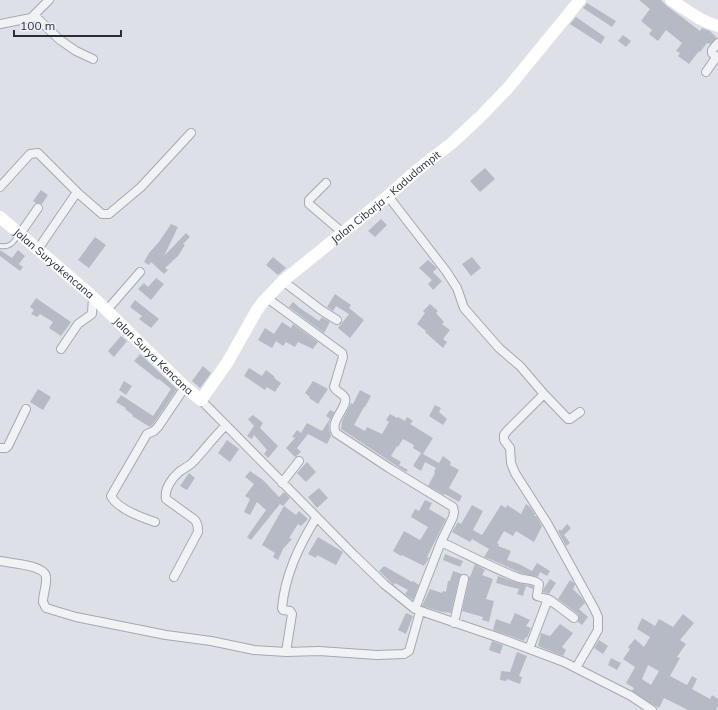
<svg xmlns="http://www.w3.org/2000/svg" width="718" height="710" viewBox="0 0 718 710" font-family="Mulish,sans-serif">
<rect width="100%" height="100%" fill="#dde1e7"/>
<path fill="#b5bac4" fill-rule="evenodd" d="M639,0h22l6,6 33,25 2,-3 8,3 7,7 -7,6 -3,-1 -7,9 -1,-1 -10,13 -11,-8 2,-3 -4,-2 6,-8 -16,-13 -8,11 -9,-7 3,-4 -11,-9 9,-12z
M587,3l29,18 -4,6 -29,-19z
M576,17l29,20 -4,7 -31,-20z
M623,35l8,6 -5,6 -8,-6z
M485,168l10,11 -15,13 -10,-11z
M41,190l7,5 -6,9 -3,-1h-3l-3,-2z
M381,219l6,6 -12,12 -7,-6z
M171,224l7,3 -14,29 22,-23 4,4 -7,7 2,1 -7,11 -13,12 3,2 -4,4 -13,-12 -2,3 -5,-3 5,-9 10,-11z
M95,237l11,8 -17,23 -11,-8z
M0,250l12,8 6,-8 7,6 -6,8 4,3 -3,4 -20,-15z
M273,257l13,11 -8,7 -12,-10z
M472,257l9,11 -10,8 -9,-12z
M428,260l9,8 -4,4 9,9 -9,9 -5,-6 4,-4 -13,-12z
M156,278l8,6 -13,16 -13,-11 6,-6 4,4z
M335,294l16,11 -2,3 15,12 -14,18 -12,-10 11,-14 -13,-8 -3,5 -6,-4z
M36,298l35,24 -10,14 -12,-8 4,-6 -13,-8 -3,3 -6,-3 3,-4 -4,-3z
M135,300l24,19 -8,9 -12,-9 3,-3 -12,-9z
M293,302l7,6 19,13 3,-4 8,5 -6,11 -35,-26z
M430,304l8,7 -2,2 8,9 -2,2 8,6 -7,9 4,3 -4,6 -18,-16 1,-1 -9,-7 8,-11 -2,-2z
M282,322l9,6 2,-4 25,18 -5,7 -15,-7 -3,5 -9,-5 -3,4 -7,-5 -4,7 -14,-8 7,-12 9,6z
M121,336l6,5 -13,16 -6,-6z
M140,354l37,35 -23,34 -4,4 -18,-11 1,-1 -8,-6 1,-1 -10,-6 5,-7 32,21 18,-27 -12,-10 -1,1 -24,-19z
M203,366l8,7 -11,15 -8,-7z
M249,368l13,8 4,-6 9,7 -1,1 7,5 -6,9 -8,-5 -2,3 -21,-14z
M124,381l8,5 -6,9 -7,-5z
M313,381l15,8 -10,15 -9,-6 1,-1 -5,-4z
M38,389l13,8 -8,13 -13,-8z
M360,390l11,6 -6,11h-1l-10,18 11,6 2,-4 15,7 7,-12 -3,-2 4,-6 7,4 1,-1 7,4 2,-4 6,4 -3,3 23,14 -10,16 16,9 4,-7 8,6 -1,3 9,5 -10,18 13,8 -3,6 -14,-8 -1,1 -16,-9 7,-13 -1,-1 2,-4 -11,-6 -4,9 -8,-5 8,-13 -8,-5 1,-3 -11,-6 -5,8 -1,-1 -6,10 10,6 -2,3 9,5 -2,2 -65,-43 1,-8 9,-18 2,1z
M435,405l6,3 -2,4 8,7 -4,6 -14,-9z
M330,410l4,2 1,-1 -6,12v7l2,6 -4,8 -19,-10 -11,14 4,4 -6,5 -9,-9 9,-10 -3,-1 5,-7 4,3 6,-10 15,8 8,-12 -4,-3z
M253,415l10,8 -3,5 18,18 -10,12 -4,-4 3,-4 -13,-15 -2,4 -5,-3 7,-10 -6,-7z
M227,440l12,9 -9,13 -12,-9z
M307,462l9,10 -10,10 -9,-9z
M250,471l13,9 16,17 5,-5 6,6 -7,8 -3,-2 -29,36 -4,-3 19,-27 -9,-8 -7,13 -6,-3 6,-13 -5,-3 9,-12 -9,-7z
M189,473l6,5 -8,12 -7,-4z
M319,488l9,10 -11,10 -9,-11z
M425,500l7,3 -3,6 17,10 -19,38 2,1 -5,8 -22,-11 -1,1 -8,-5 11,-20 16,9 2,-3 6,-10 -17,-10 4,-8 4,2z
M526,504l4,3 5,7 -1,1 3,2 5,9 -8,16 -18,-11 -3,5 -9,-5 -7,12 2,1 -1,2 13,5 -4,9 12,4 13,7 5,-8 13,8 -3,5 -7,-4 -2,5 -17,-4 -29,-13 -8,-3 5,-8 -17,-10 -2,3 -18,-10 6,-10 3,2 11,-19 11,6 -10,19 9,5 19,-30 5,3 1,-3 14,9z
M284,506l12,9 3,-4 9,8 -7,7 -3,-2 -9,14 3,1 -9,10 -5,11 -5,-3 2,-4 -13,-8z
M567,524l4,4 -7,7 6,8 -4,3 -8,-15 2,-2 1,2z
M318,537l25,15 -7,13 -19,-10 -1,3 -8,-4z
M445,554l18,7 -3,6 -17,-7z
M475,564l10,6 -3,5 11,4 -7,20 8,2 -5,21 -7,-2 1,-3 -21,-6 7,-31v-4l1,1z
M384,566l28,16 1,-1 6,4 -6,15 -8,-6 3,-4 -13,-7 -1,2 -15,-14z
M453,571l9,3 -3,4 -8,35 -9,-1 -20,-6 8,-17 12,4 1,-2 3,1 2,-11h2z
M498,576l20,7 15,3v3l-7,-3 -3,10 -6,-2 2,-5 -23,-6z
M550,579l6,4 -7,11 -6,-2 1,-4z
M570,580l4,3 1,2 -2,4 9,9 3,5 -6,6 9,8 -6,8 -4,-3 1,-4 -1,-4 -20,-15z
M406,613l7,3 -7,18 -8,-4z
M515,613l15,7 -4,6 5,2 -4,10 -1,-1 -2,4 -31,-11 3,-11 14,5z
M683,614l11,9 -14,17 6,4 -9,13 3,1 -10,18 17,9 5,-9 5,3 -5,10 18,10 2,-4 6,4v7l-2,4h-28l-24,-12 -5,10 -27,-17 2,-3 -8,-5 9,-16 -12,-8 7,-10 -2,-2 7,-8 9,8 6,-10 -13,-8 5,-11 13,8 4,-7 14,8zM648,665l11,6 -8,14 -9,-6z
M560,624l13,9 -11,14 4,3 -3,6 -25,-10 3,-13 9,3z
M599,640l9,6 -5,8 -9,-6z
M492,641l11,4 -3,9 -11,-4z
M517,652l10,4 -8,20 3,1 -2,7 -13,-5 -1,2 -6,-1 1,-9 9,1z
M611,658l10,5 -4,7 -9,-5z"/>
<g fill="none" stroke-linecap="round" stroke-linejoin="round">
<defs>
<path id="lane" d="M0,246c10,2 14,-4 19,-12"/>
<path id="street" d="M32,17l17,-17
M0,24l36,-7 24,23 16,11 17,8
M706,72l9,-13 1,-2 -4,-4v-3l6,-7
M326,183l-17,17v4l33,28
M0,187l30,-33 8,-1 40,40
M388,196l58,75 11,17 7,20 35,40 21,18 24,28 -37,37 -3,4v5l6,8 1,15 4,10 32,50 48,87 3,7v13l-22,38
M20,234l18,-26
M38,249l37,-54 4,-1 23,20h7l32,-27 50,-54
M283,281l38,29 16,10
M267,298l75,55 1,4 -9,30c2,5 9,6 11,11 3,9 -16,23 -9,35l53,35 64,39 1,5 -1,5 -12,25 -26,67
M107,310l33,-38
M61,349l17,-25 14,-10 1,-17
M544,394l24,25h2l10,-7
M201,400l153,155 30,29 31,25 85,29 64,24 67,34 21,14
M0,448h6l2,-2 18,-37
M282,483l17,-22
M155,522c-12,-4 -38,-13 -44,-26l36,-62 7,-3 4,-4 27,-40
M441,542c26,12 51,26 78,36 6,2 16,1 20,6l-2,12 13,4 24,18
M0,561c10,2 45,4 46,16 1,8 -3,17 -3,25l3,6 30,9 90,18 45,6 43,9 32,2 33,-1 58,4 27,-1 5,-3 11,-39
M174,577l24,-45c0,-5 0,-8 -3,-12l-29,-21c-2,-10 6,-21 13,-27 5,-4 11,-6 15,-11 11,-12 21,-25 32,-36
M454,623l10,-44
M529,649l19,-50
M286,652l6,-38 -2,-3 -7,-1 -1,-2c3,-33 17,-62 34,-90"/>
</defs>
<use href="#lane" stroke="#a3a8b1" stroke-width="6"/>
<use href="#street" stroke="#a3a8b1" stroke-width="10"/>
<use href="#lane" stroke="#f0f2f5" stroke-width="4"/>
<use href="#street" stroke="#f0f2f5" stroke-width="8"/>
<g stroke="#fff" stroke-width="12">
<path d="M671,0c16,10 29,21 47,26"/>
<path id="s1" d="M0,217l91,78 94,92 16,13 26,-37 30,-53 6,-8 20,-21 105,-85 29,-26 35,-27 28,-26 28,-29 72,-88"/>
</g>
</g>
<g text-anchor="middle" stroke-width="3.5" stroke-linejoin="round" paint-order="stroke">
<g font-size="11" fill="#272f3d" stroke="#edf0f5">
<text dy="4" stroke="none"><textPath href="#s1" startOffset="550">Jalan Cibarja - Kadudampit</textPath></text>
<text dy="4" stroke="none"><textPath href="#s1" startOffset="71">Jalan Suryakencana</textPath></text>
<text dy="4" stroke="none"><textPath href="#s1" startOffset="207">Jalan Surya Kencana</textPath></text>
</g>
</g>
<path d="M14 30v6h107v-6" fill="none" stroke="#272f3d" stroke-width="2"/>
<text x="20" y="30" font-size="12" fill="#272f3d" stroke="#edf0f5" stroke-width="3" paint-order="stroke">100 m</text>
</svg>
